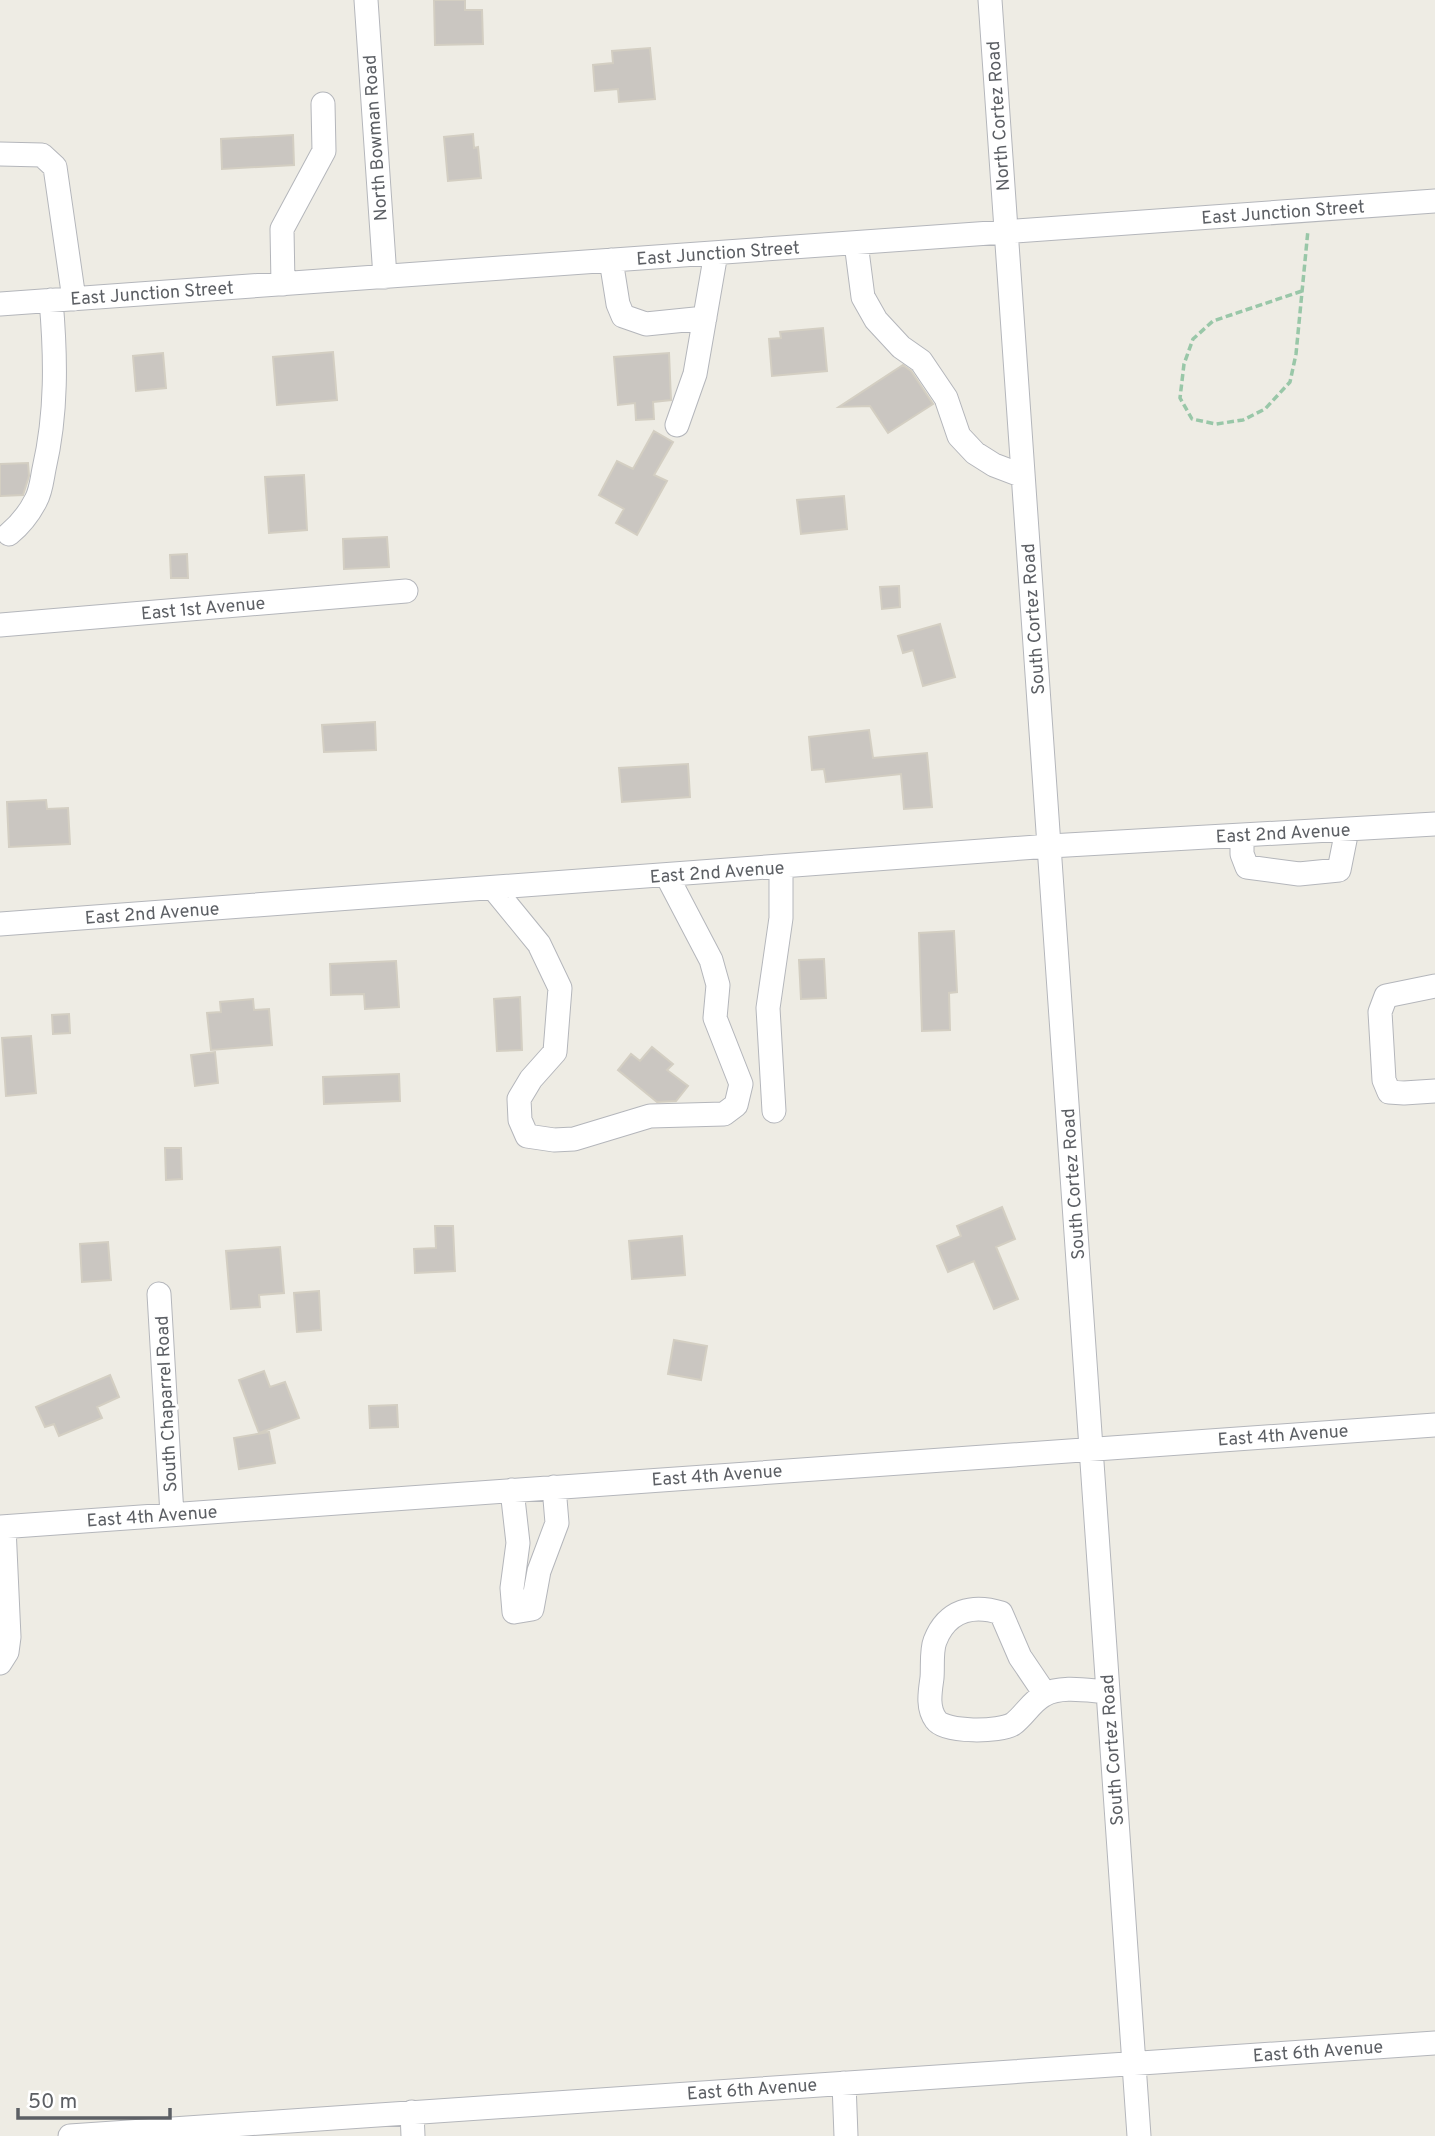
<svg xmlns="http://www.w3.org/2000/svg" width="1435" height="2136" viewBox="0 0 1435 2136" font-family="Overpass,sans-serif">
<rect width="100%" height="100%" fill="#eeece4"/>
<path fill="#cac6c1" stroke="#d3cec2" stroke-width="2" d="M434,0h31v10h17l1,34 -48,1z
M650,48l5,51 -36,3 -1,-13 -23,2 -2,-26 20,-2 -1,-12z
M473,134l1,14 4,-1 3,31 -33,3 -4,-44z
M293,135l1,30 -72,4 -1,-30z
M823,328l4,43 -55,5 -3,-37 12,-1 -1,-6z
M333,352l4,48 -60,5 -4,-48z
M163,353l3,35 -30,3 -3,-35z
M669,353l2,47 -18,2 1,17 -18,1 -1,-17 -17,2 -4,-48z
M903,365l8,6 22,33 -45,29 -18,-27 -31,1z
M654,431l19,11 -19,33 13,6 -30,54 -21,-12 8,-14 -25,-14 18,-34 16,8z
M28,463l1,13 -6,19 -23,1v-32z
M304,475l3,55 -38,3 -4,-56z
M844,496l3,33 -46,5 -4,-34z
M387,537l2,30 -45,2 -1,-30z
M187,554l1,24h-17l-1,-23z
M899,586l1,21 -18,2 -2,-22z
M940,624l15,53 -32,9 -10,-36 -10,3 -5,-17z
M375,722l1,28 -52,2 -2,-27z
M869,730l4,28 54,-5 5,54 -28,2 -3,-35 -75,8 -2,-13 -12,1 -3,-33z
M688,764l2,33 -68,5 -3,-34z
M46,800l1,9 21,-1 2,36 -61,3 -2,-45z
M954,931l3,61 -8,1 1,37 -28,1 -3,-98z
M824,959l2,39 -25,1 -2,-39z
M396,961l3,46 -34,2 -1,-15 -33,1 -1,-31z
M520,997l2,53 -25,1 -3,-52z
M253,999l1,11 15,-1 3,36 -61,5 -4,-37 14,-1 -1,-10z
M69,1014l1,19 -17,1 -1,-19z
M31,1036l5,57 -30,3 -4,-58z
M652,1047l21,17 -6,6 21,16 -12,15 -19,1 -39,-32 13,-16 9,7z
M215,1052l3,31 -23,3 -4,-31z
M399,1074l1,27 -76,3 -1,-27z
M165,1148h16l1,31 -16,1z
M1002,1207l13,32 -19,8 22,52 -24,10 -20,-48 -26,11 -11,-26 24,-10 -4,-10z
M435,1226h18l2,45 -40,2 -1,-24 22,-1z
M682,1236l3,39 -53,4 -3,-38z
M108,1242l3,38 -29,2 -2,-38z
M280,1247l4,46 -25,2 1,12 -29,2 -5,-58z
M319,1291l2,39 -24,2 -3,-39z
M674,1340l33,6 -6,34 -33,-6z
M264,1371l6,16 15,-5 14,36 -40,15 -20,-53z
M110,1375l9,22 -22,10 5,11 -43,18 -5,-12 -9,3 -9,-20z
M397,1405l1,22 -28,1 -1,-22z
M269,1432l6,31 -36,6 -5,-31z"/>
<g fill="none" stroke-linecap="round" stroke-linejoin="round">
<defs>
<path id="minor" d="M366,0l19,277
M990,0l149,2136
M0,154l42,1 13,12 19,132
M856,243l7,54 13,23 25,27 20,14 25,37 13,38 16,17 19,12 29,11
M611,260l7,44 5,12 23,8 59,-6
M283,284l-1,-55 42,-78 -1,-47
M0,304l1435,-103
M677,425l18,-51 21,-121
M9,534c12,-10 20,-20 27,-34 5,-9 6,-21 8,-31 13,-56 12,-112 7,-169
M0,625l406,-34
M1242,836v18l5,13 52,7 40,-4 8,-40
M494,889l45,55 21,44 -5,64 -24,27 -12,20 1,21 7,16 27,4 20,-1 76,-23 74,-2 12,-9 5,-21 -26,-66 3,-33 -7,-25 -44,-84
M0,924l1050,-78 385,-22
M1435,986l-49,10 -6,16 4,68 5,12 15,1 31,-2
M774,1111l-6,-103 13,-90v-51
M159,1294l13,221
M512,1490l6,53 -6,45 2,24 18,-3 7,-38 18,-48 -3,-36
M0,1527l1435,-102
M0,1663l7,-11 2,-15 -5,-110
M1045,1694l-25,-37 -19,-44c-28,-9 -54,-3 -66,28 -4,10 -2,26 -3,37 -2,14 -5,30 4,42 9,13 64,12 77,4 11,-8 19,-23 31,-29 17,-10 46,-4 64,-3
M844,2083l2,53
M412,2112l1,24
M70,2136l1365,-93"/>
</defs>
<use href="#minor" stroke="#b4b6bb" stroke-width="25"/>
<path stroke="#99c7a8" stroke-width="3.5" stroke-dasharray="7 3.5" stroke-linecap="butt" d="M1302,291l-89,30 -20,18 -9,25 -4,34 12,21 24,5 27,-4 22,-11 25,-27 6,-28 12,-124"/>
<use href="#minor" stroke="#fff" stroke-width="23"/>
</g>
<g text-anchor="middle" stroke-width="6" stroke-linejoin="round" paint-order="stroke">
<g font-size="18" fill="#5c5f64" stroke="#fff">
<text transform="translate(998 116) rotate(-94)" y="6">North Cortez Road</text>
<text transform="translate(375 138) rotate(-94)" y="6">North Bowman Road</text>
<text transform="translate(1283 212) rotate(-4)" y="6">East Junction Street</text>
<text transform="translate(718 253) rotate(-4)" y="6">East Junction Street</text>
<text transform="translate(152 293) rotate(-4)" y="6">East Junction Street</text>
<text transform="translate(203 608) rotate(-5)" y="6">East 1st Avenue</text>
<text transform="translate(1033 619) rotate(-94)" y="6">South Cortez Road</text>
<text transform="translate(1283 833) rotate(-3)" y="6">East 2nd Avenue</text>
<text transform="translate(717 872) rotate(-4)" y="6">East 2nd Avenue</text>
<text transform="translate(152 913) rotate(-4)" y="6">East 2nd Avenue</text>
<text transform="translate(1073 1184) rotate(-94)" y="6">South Cortez Road</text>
<text transform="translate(166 1404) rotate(-93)" y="6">South Chaparrel Road</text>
<text transform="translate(1283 1435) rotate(-4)" y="6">East 4th Avenue</text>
<text transform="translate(717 1475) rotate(-4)" y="6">East 4th Avenue</text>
<text transform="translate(152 1516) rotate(-4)" y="6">East 4th Avenue</text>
<text transform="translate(1112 1750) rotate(-94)" y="6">South Cortez Road</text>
<text transform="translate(1318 2051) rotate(-4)" y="6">East 6th Avenue</text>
<text transform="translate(752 2089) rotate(-4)" y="6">East 6th Avenue</text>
</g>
</g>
<path d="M18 2108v10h152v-10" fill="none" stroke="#5c5f64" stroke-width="3.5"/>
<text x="28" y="2108" font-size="21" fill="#5c5f64" stroke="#ffffff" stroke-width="5" paint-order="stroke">50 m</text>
</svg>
